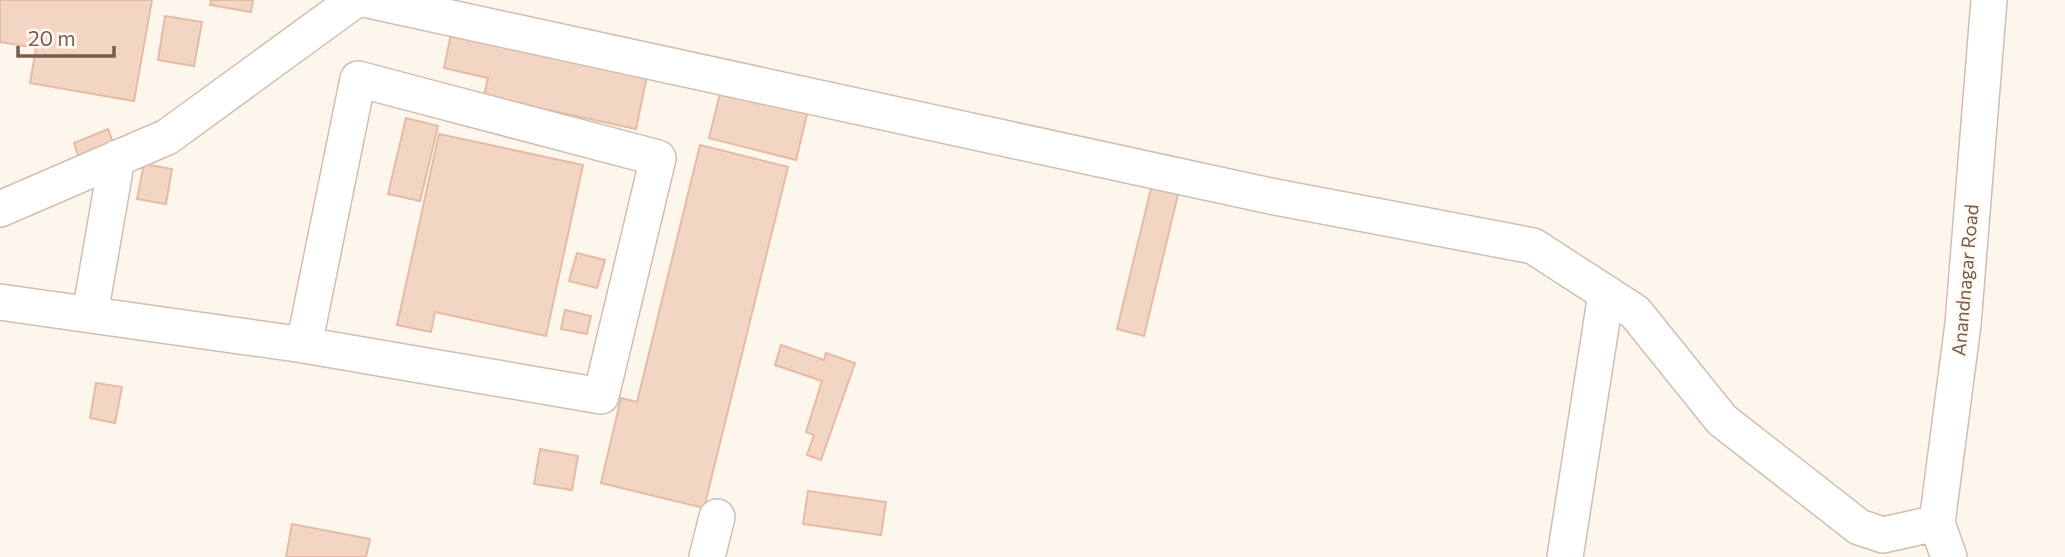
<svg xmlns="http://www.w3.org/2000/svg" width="2065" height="557" viewBox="0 0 2065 557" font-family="Commissioner,sans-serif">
<rect width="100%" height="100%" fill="#fdf6ec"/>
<path fill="#f3d5c3" stroke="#e6bba3" stroke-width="2" d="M0,0h152l-18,101 -104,-18 6,-35 -36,-6z
M211,0h42l-2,12 -41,-7z
M165,16l37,6 -8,44 -36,-6z
M451,34l196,42 -11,53 -152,-33 4,-18 -44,-10z
M722,85l87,21 -13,54 -87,-22z
M406,118l32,8 -18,75 -32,-7z
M108,129l6,16 -35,13 -5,-15z
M439,134l144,31 -37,171 -111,-24 -4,20 -34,-7z
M700,145l88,22 -84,341 -103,-25 20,-85 16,4z
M144,164l28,5 -6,35 -29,-5z
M1154,176l27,6 -37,154 -27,-7z
M577,253l28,7 -8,28 -28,-7z
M565,310l26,6 -4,18 -26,-5z
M781,345l43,15 2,-7 29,10 -34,97 -14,-5 7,-20 -8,-3 16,-51 -47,-16z
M96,383l26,4 -7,36 -25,-5z
M540,449l38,7 -6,34 -38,-6z
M808,491l78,11 -5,33 -78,-11z
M292,524l78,15 -4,18h-80z"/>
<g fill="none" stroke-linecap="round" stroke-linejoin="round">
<defs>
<path id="minor" d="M368,0l902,196 263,50 102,66 87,108 137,107 24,8 54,-12
M0,209l167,-72 188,-137
M0,302l304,43 297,51 57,-238 -300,-79 -54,266
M90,314l27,-156
M707,557l10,-40
M1565,557l41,-263
M1949,557l-12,-34 26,-199 26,-324"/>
</defs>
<use href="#minor" stroke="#d1beb0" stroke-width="38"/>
<use href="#minor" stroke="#fff" stroke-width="35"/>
</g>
<g text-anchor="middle" stroke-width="6" stroke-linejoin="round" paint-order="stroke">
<g font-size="19" fill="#7a5c4d" stroke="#fffaf3">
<text transform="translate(1965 280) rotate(-85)" y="7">Anandnagar Road</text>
</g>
</g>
<path d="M18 46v10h96v-10" fill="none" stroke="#7a5c4d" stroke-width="3.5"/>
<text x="28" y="46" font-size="21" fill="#7a5c4d" stroke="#fffaf3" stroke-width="5" paint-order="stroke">20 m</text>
</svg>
